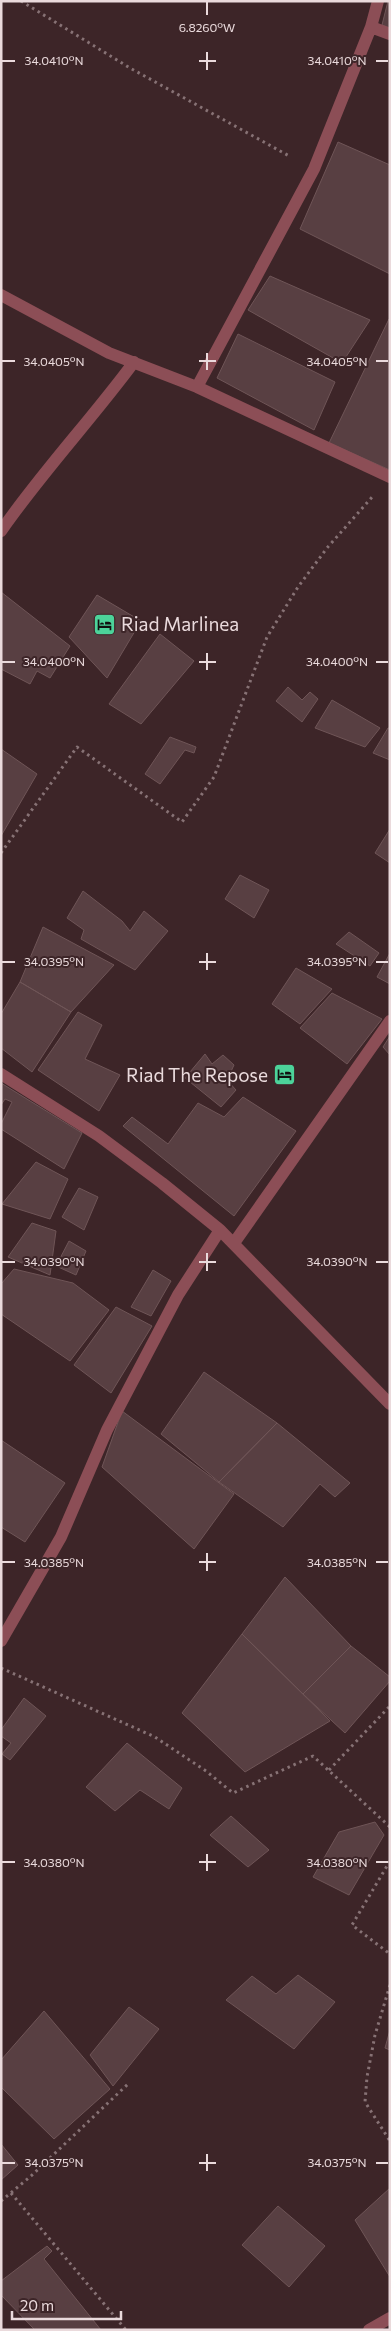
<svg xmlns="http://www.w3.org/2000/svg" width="391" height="2331" viewBox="0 0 391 2331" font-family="Commissioner,sans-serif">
<rect width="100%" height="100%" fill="#3d2528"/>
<path fill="#583f42" stroke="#6f5557" d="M388,1h2v27l-8,-3z
M338,142l52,23v109l-90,-45z
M270,276l100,44 -28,43 -94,-53z
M389,319h1v151l-61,-27z
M238,334l97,48 -21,48 -97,-52z
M1,592l69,54 -20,32 -13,-7 -7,13 -29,-15z
M97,595l44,26 -34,57 -38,-41z
M160,634l34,27 -53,63 -32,-20z
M288,687l14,13 8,-8 8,7 -16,23 -26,-21z
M332,700l48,28 -15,19 -50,-19z
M388,728h2v32l-17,-7z
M170,737l26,10 -2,6 -9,-3 -25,34 -15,-10z
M1,749l36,25 -36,62z
M390,829v34l-15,-10z
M240,875l29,15 -15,28 -29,-19z
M83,891l39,30 8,10 14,-20 24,20 -33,39 -54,-31 3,-9 -17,-12z
M43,927l71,38 -43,47 -51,-30z
M349,932l30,21 -9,13 -34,-22z
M390,953v31l-13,-7z
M296,968l36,21 -32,35 -28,-20z
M20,982l51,30 -39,60 -31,-24v-34z
M332,993l50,26 -35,45 -47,-36z
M78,1012l24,13 -17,34 35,16 -21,36 -61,-41z
M390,1036v19l-7,-8z
M205,1054l7,10 11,-9 11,10 -7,15 9,10 -15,17 -36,-29z
M1,1083l81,50 -18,36 -63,-40v-5l11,-22 -7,-3 -4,6z
M243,1097l53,34 -62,85 -111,-90 9,-9 36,27 30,-41 26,14z
M36,1162l32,17 -18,40 -48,-15z
M79,1188l19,9 -14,33 -22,-13z
M32,1223l24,8 -6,44 -42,-18z
M69,1241l17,10 -10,24 -20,-9z
M14,1269l59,14 36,27 -39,51 -69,-47v-30z
M153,1270l18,11 -20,35 -20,-9z
M116,1307l36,19 -41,67 -37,-28z
M204,1372l73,51 -58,59 -58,-48z
M122,1411l112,83 -40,55 -92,-82z
M277,1423l73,60 -15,14 -15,-13 -37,43 -64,-45z
M1,1440l64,43 -40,59 -24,-15z
M285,1577l66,69 -48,48 -61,-60z
M242,1634l88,87 -85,51 -63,-59z
M351,1646l39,31v4l-45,52 -42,-39z
M24,1698l22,18 -36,44 -8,-6 9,-11 -10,-7v-6z
M127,1743l55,45 -13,21 -29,-19 -25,21 -29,-24z
M231,1816l38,34 -21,17 -38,-32z
M375,1822l9,13 -35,60 -36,-18 26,-45z
M298,1975l37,27 -41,47 -68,-49 26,-24 24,18z
M129,2007l30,22 -46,57 -23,-31z
M44,2011l66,78 -56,50 -53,-52v-27z
M390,2030v20l-5,-2z
M1,2144l17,21 -17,15z
M390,2188v89l-35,-57z
M278,2206l47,40 -36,41 -47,-42z
M47,2246l5,5 -8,8 57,71h-66l-34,-35v-14z"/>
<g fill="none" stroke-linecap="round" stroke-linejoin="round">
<path stroke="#877275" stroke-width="3" stroke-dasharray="2.5 4" stroke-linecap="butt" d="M21,1l109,67 161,89
M1,853l76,-106 105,75 32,-45 53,-140 31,-50 29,-39 46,-52
M1,1668l154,69 51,34 27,22 80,-37 77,71
M329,1770l61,-64
M390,1861l-38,64 38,29
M390,1985l-15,50 -8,42 -2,25 25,39
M11,2193l115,137
M1,2201l30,-25 98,-93"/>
<path stroke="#8c4e56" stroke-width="12" d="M371,27l19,7
M1,295l108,58 88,34 193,90
M197,387l117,-218 57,-142 7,-26
M1,531c41,-59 90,-111 133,-169
M1,1074l98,62 63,47 58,47 170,174
M234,1243l156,-222
M1,1641l60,-104 46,-107 71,-135 42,-65
M369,2330l21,-12"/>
</g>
<path fill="none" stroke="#eadadc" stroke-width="2" d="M207,2v13M207,52v18M2,61h13M199,61h17M376,61h12M207,353v17M2,361h13M199,361h17M376,361h12M207,653v17M2,662h13M199,662h17M376,662h12M207,953v17M2,962h13M199,962h17M376,962h12M207,1253v18M2,1262h13M199,1262h17M376,1262h12M207,1553v18M2,1562h13M199,1562h17M376,1562h12M207,1854v17M2,1862h13M199,1862h17M376,1862h12M207,2154v17M2,2163h13M199,2163h17M376,2163h12"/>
<defs>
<symbol id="hotel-square" viewBox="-11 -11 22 22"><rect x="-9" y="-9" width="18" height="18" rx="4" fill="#4cd39a" stroke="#3d2528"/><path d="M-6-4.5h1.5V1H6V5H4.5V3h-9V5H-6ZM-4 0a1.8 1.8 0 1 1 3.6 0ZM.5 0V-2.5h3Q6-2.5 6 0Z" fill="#111"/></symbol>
</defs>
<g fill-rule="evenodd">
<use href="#hotel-square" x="92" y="612" width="25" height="25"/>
<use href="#hotel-square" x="272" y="1062" width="25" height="25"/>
</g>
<g text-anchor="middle" stroke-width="4" stroke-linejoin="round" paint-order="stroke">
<g font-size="19" fill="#eadadc" stroke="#3d2528" text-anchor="start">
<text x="121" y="631">Riad Marlinea</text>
<text x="268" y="1082" text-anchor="end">Riad The Repose</text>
</g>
</g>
<g font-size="12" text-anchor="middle" fill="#eadadc" stroke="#3d2528" stroke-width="4" stroke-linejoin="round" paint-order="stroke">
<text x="207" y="32">6.8260°W</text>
<text x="54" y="65">34.0410°N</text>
<text x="337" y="65">34.0410°N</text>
<text x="54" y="366">34.0405°N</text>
<text x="337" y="366">34.0405°N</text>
<text x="54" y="666">34.0400°N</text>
<text x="337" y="666">34.0400°N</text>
<text x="54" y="966">34.0395°N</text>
<text x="337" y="966">34.0395°N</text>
<text x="54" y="1266">34.0390°N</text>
<text x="337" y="1266">34.0390°N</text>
<text x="54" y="1567">34.0385°N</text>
<text x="337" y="1567">34.0385°N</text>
<text x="54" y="1867">34.0380°N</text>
<text x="337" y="1867">34.0380°N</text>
<text x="54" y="2167">34.0375°N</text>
<text x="337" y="2167">34.0375°N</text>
</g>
<rect width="391" height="2331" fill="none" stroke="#eadadc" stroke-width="5"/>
<path d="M12 2311v8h109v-8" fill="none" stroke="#eadadc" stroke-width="2.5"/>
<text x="20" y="2311" font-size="15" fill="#eadadc" stroke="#3d2528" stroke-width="4" paint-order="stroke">20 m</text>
</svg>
